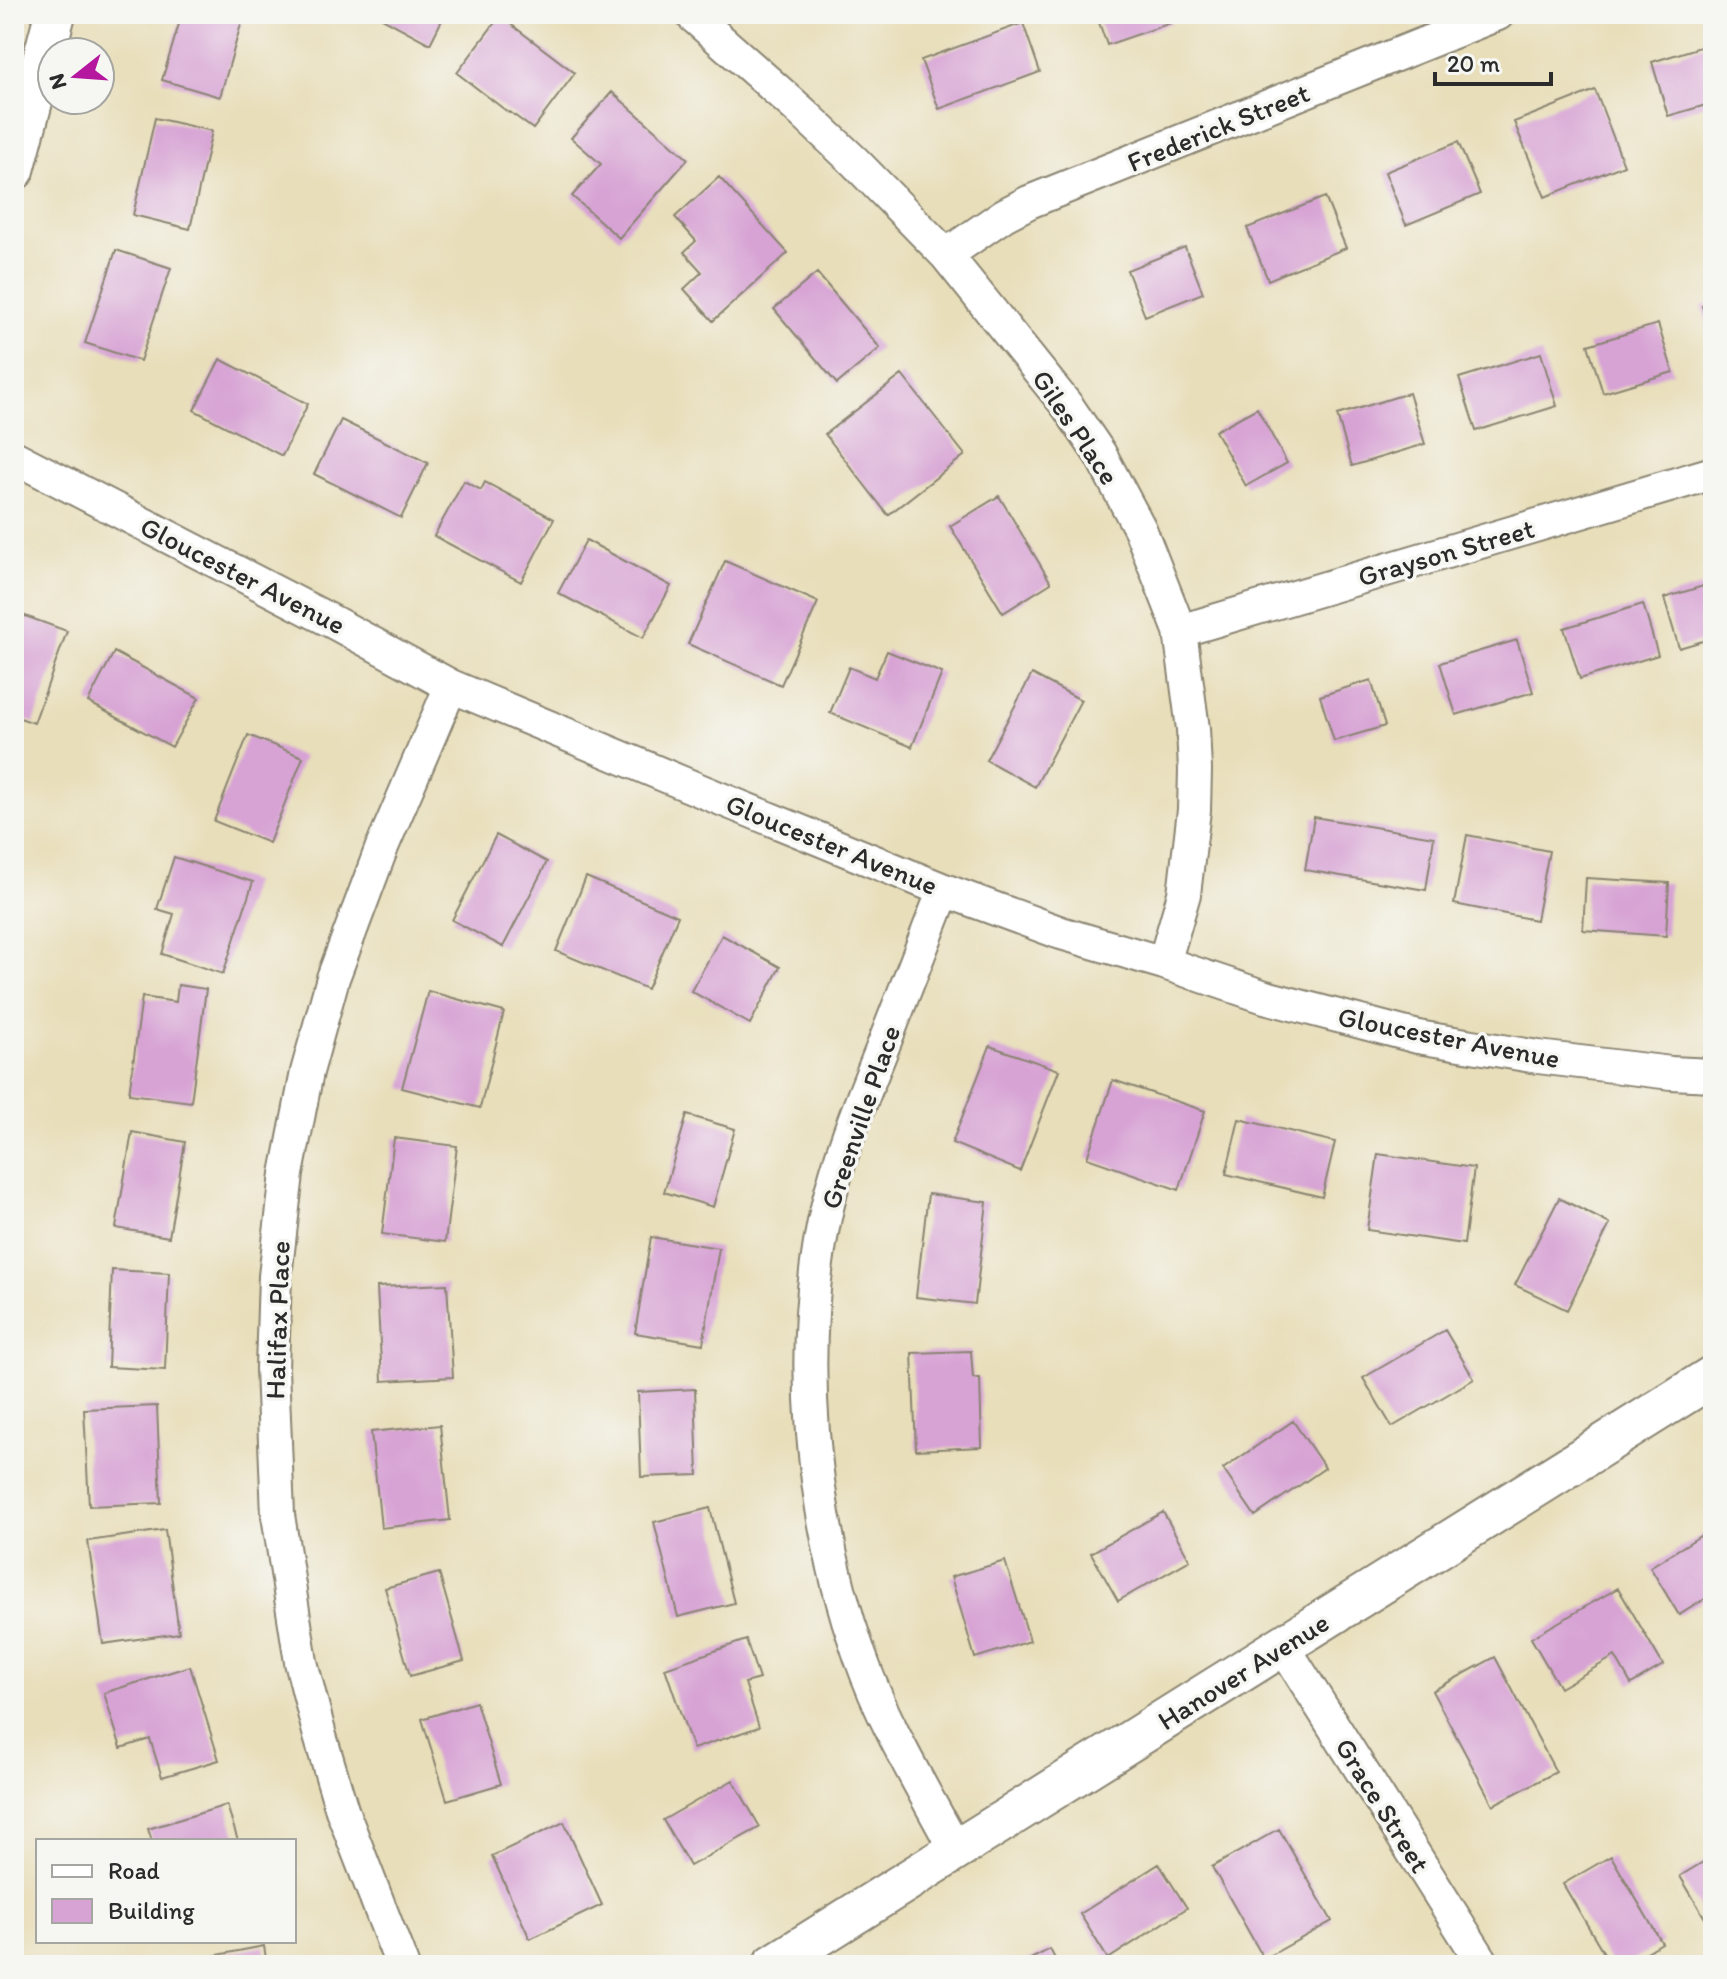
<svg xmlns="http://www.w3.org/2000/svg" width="1727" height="1979" viewBox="0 0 1727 1979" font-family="Itim,sans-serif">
<rect width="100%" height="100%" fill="#f6f6f2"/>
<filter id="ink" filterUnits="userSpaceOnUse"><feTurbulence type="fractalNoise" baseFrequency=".0125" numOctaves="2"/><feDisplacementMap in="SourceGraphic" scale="16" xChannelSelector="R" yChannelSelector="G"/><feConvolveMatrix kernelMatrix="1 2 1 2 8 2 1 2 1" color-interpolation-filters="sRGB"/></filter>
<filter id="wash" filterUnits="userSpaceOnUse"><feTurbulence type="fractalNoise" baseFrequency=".006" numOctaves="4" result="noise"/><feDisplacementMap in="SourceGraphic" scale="32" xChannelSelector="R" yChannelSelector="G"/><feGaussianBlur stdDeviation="1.8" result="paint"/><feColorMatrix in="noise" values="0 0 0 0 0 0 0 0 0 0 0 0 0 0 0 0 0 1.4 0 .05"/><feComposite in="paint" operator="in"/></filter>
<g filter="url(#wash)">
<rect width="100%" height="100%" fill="#e8deba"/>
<g id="blocks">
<path fill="#d7a3d4" d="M182,14h62l-24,83 -58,-17z
M382,14h63l-15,30 -50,-27z
M1096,14h72l3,9 -64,22z
M500,16l75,57 -42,56 -23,-17 -1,1 -52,-40z
M1023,23l17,49 -101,37 -18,-49z
M1713,43v60l-45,13 -16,-54z
M1595,90l29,75 -79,32 -31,-75z
M612,92l76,67 -69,79 -47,-42 29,-32 -30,-26z
M155,118l57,13 -22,98 -57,-14z
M1458,142l22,52 -74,31 -21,-53z
M719,177l69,76 -75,68 -29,-32 18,-17 -18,-20 12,-11 -21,-24z
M1325,197l21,51 -78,32 -21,-52z
M1185,247l18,46 -58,23 -18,-46z
M116,250l55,18 -31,93 -55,-18z
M817,273l63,75 -43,36 -63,-75z
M1713,303v37h-1l-10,-34z
M1658,324l15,48 -70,21 -15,-48z
M1541,353l16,53 -81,25 -17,-53z
M220,359l88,45 -26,52 -88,-46z
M902,375l63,80 -77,60 -63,-81z
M1409,393l16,51 -73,22 -15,-51z
M1257,408l30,55 -41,23 -31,-55z
M341,420l87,43 -27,55 -87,-44z
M464,481l17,9 4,-8 69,37 -33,63 -87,-46z
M999,496l52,87 -48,30 -53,-87z
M586,540l85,46 -28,52 -85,-45z
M725,561l93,41 -37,83 -93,-41z
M1713,583v55l-34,10 -15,-50z
M1643,604l15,51 -78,24 -16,-51z
M14,612l53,19 -33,92 -20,-7z
M1517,640l16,52 -77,23 -16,-52z
M887,651l55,22 -30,74 -82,-34 19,-46 26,11z
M114,652l85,46 -27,49 -84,-45z
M1032,674l49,26 -46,87 -49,-27z
M1371,680l14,46 -51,15 -14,-45z
M248,735l55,22 -34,86 -55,-22z
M1314,817l120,20 -8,53 -121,-20z
M496,835l51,27 -44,85 -51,-27z
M1467,835l82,16 -13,69 -82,-16z
M174,857l79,25 -30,92 -61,-20 12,-40 -17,-5z
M586,877l92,39 -31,73 -91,-38z
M1586,878l83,5 -3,53 -83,-6z
M722,935l58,32 -30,57 -59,-33z
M178,985l28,4 -15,113 -62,-8 13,-97 34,5z
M428,991l76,21 -24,96 -78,-20z
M990,1046l69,24 -39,101 -68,-28z
M1113,1080l92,31 -26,79 -92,-32z
M687,1115l48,14 -22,78 -49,-15z
M1239,1119l96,23 -13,55 -96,-23z
M132,1132l53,10 -16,95 -53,-9z
M394,1138l63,8 -12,96 -63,-8z
M1378,1154l96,14 -10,76 -97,-14z
M928,1194l59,8 -12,102 -59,-7z
M1559,1198l51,26 -43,86 -52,-25z
M651,1237l68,11 -16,96 -68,-11z
M112,1270l57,3 -4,97 -57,-3z
M447,1284l6,93 -71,4 -5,-94z
M1445,1330l29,49 -82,48 -29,-49z
M971,1351l2,27h7l2,69 -66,3 -4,-97z
M695,1389l3,86 -57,2 -3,-85z
M157,1406l4,97 -72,3 -5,-97z
M1293,1421l32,47 -70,48 -32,-47z
M440,1425l10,95 -69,8 -10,-96z
M710,1508l24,95 -56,14 -24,-95z
M1163,1512l27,48 -72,41 -27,-48z
M1713,1528v66l-34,21 -29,-48z
M165,1530l14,103 -76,11 -15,-103z
M1005,1561l25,80 -55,17 -24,-81z
M439,1573l25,88 -54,15 -25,-88z
M1618,1588l45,77 -32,19 -16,-28 -55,32 -29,-50z
M746,1640l13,39 -14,4 14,44 -66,22 -28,-81z
M1495,1657l61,115 -63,33 -61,-114z
M190,1666l29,94 -57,17 -12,-38 -29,9 -17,-55z
M476,1702l25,82 -54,16 -25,-81z
M733,1780l27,47 -70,39 -27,-46z
M227,1805l11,36h-86l-4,-12z
M564,1822l38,83 -72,34 -38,-83z
M1279,1829l53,92 -68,38 -52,-92z
M1611,1856l51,87 -37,22h-14l-48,-81z
M1713,1856v66l-4,3 -29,-49z
M1159,1864l28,44 -79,51 -28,-45z
M264,1946l3,19h-84l-1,-3z
M1050,1949l8,16h-39z"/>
</g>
</g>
<g filter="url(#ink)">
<use href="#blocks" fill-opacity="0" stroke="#8a8472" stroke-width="2"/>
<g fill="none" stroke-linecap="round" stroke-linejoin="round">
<defs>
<path id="minor" d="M691,14l112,99 52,49 91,93 122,152 32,47 40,75 40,102 13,98 2,41 -1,40 -10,84 -20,69
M946,255l58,-40 25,-13 469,-188
M14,457l319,165 118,64 253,106 240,98 117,43 103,30 101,34 153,40 120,20 133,16 42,2
M1180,631l533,-158
M944,890c-21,55 -43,109 -64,164 -20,50 -41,101 -53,154 -32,142 -16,312 33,448 24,69 62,131 96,195
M1283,1646l201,319
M402,1965l-60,-155 -22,-74 -19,-74 -23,-147 -6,-146 3,-93 12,-102 20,-102 26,-94 49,-131 69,-161"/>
<path id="tertiary" d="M14,170l41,-156
M773,1965l940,-589"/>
</defs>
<use href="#minor" stroke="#8a8472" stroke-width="36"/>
<use href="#tertiary" stroke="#8a8472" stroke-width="44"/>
<use href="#minor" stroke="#fff" stroke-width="32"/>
<use href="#tertiary" stroke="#fff" stroke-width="40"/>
</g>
</g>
<g text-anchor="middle" stroke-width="7" stroke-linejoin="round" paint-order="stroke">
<g font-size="28" fill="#2b2b2b" stroke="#f6f6f2">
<text transform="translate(1218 127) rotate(-22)" y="10">Frederick Street</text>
<text transform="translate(1076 427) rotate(56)" y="10">Giles Place</text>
<text transform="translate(1446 552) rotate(-16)" y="10">Grayson Street</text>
<text transform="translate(243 575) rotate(27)" y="10">Gloucester Avenue</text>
<text transform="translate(832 844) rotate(22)" y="10">Gloucester Avenue</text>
<text transform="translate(1449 1037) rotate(11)" y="10">Gloucester Avenue</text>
<text transform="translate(860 1117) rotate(-71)" y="10">Greenville Place</text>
<text transform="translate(277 1320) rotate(-88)" y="10">Halifax Place</text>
<text transform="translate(1243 1671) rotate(-32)" y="10">Hanover Avenue</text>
<text transform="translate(1383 1805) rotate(58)" y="10">Grace Street</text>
</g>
</g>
<rect width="1727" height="1979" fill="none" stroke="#f6f6f2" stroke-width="48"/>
<rect x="36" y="1839" width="260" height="104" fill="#f6f6f2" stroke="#a5a5a2" stroke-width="2"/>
<rect x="52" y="1865" width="40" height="12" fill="#ffffff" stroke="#a5a5a2" stroke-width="2"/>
<text x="108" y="1879" font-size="24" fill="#2b2b2b">Road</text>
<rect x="52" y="1899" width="40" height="24" fill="#d7a3d4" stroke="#a5a5a2" stroke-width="2"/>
<text x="108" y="1919" font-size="24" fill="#2b2b2b">Building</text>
<g transform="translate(76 76) rotate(253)"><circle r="38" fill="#f6f6f2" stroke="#a5a5a2" stroke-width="2"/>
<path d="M0-6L14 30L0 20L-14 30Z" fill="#b5179e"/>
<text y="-12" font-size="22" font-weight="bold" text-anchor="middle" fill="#2b2b2b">N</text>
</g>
<path d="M1435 72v12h116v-12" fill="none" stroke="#2b2b2b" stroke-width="4"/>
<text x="1447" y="72" font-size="24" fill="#2b2b2b" stroke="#f6f6f2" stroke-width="6" paint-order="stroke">20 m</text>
</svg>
